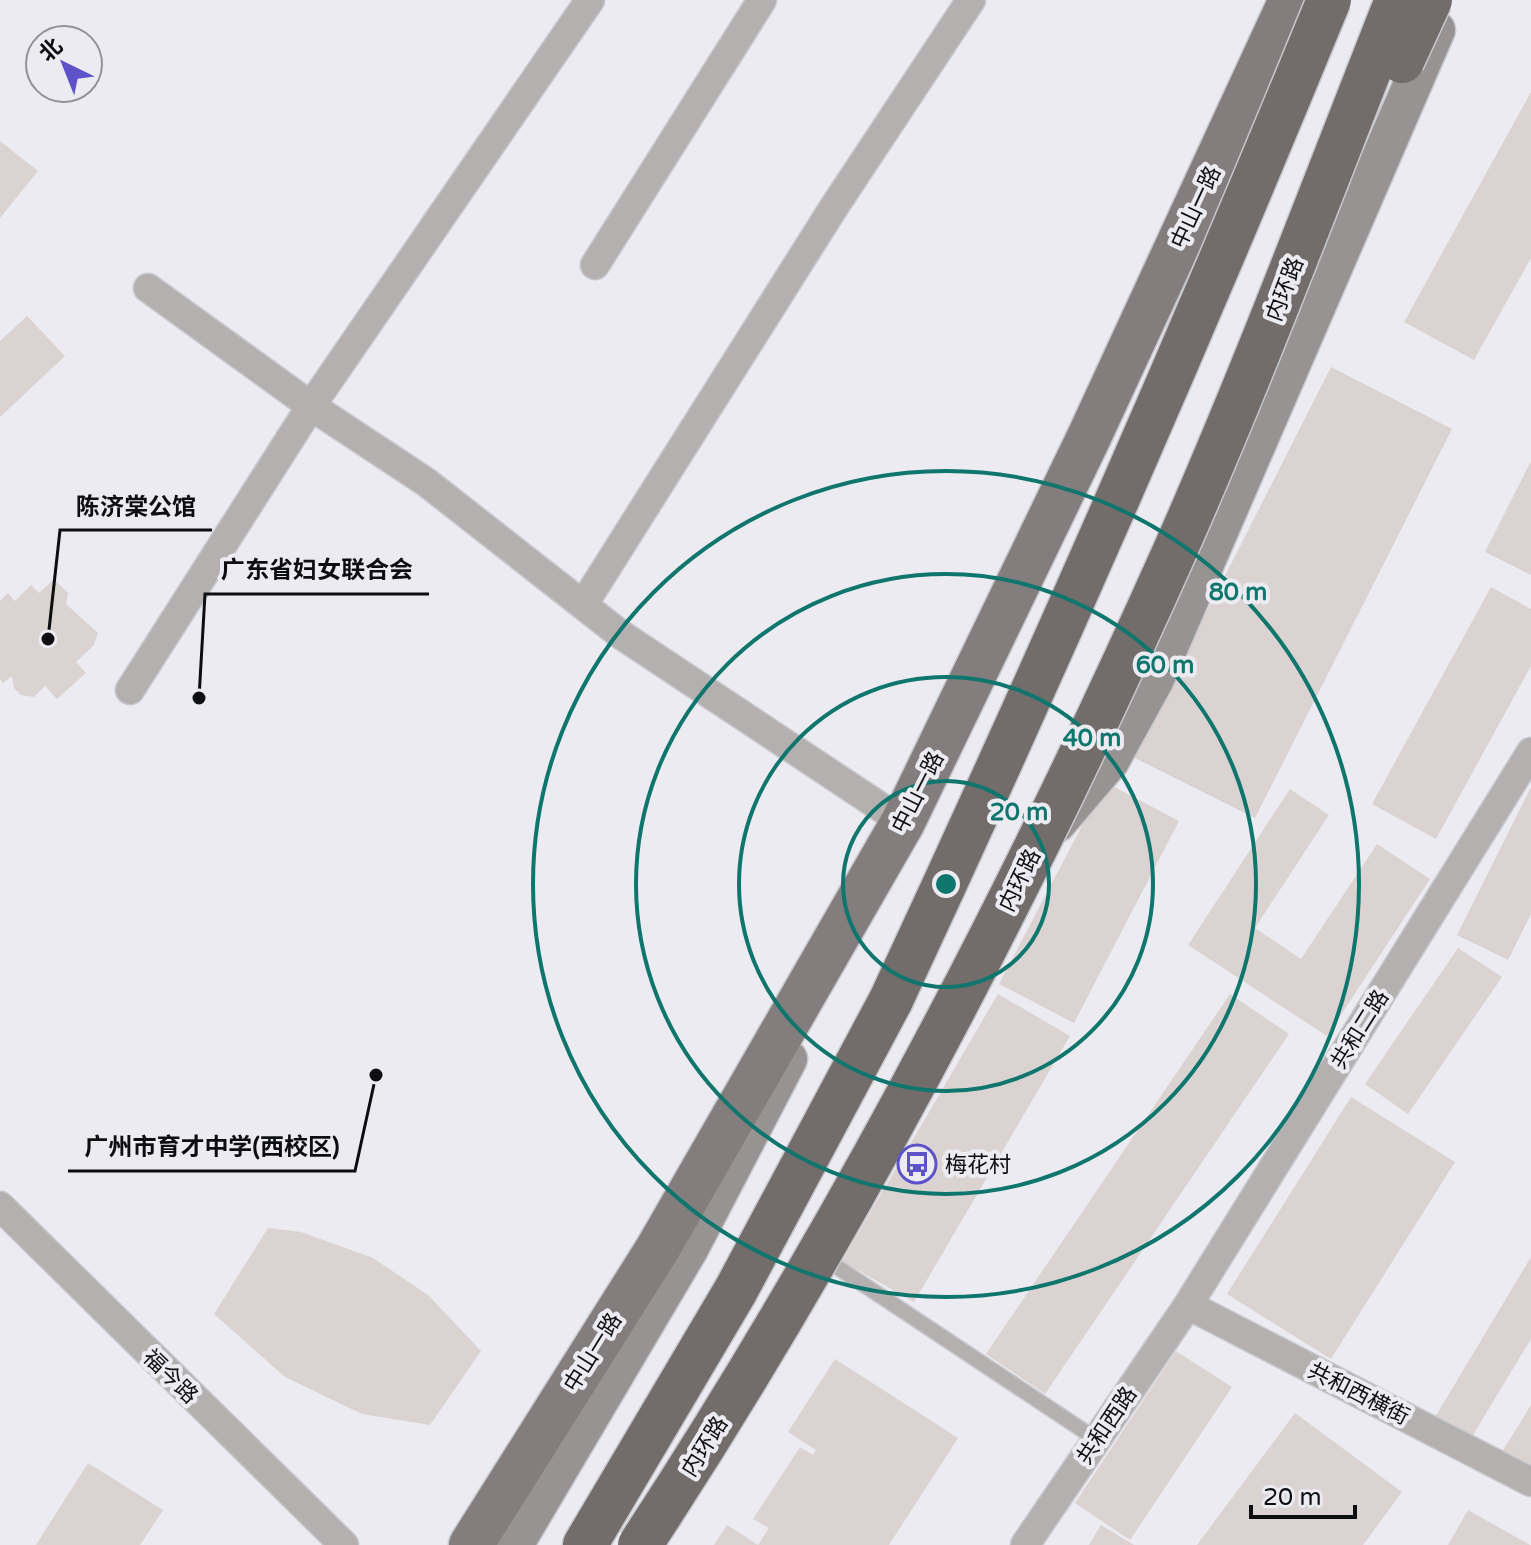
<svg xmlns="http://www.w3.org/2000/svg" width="1531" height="1545" viewBox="0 0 1531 1545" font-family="'Varela Round','Noto Sans SC',sans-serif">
<rect width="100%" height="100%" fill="#ebebf1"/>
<path fill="#dad3d1" d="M1531,92v166l-57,102 -70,-38z
M0,141l38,30 -38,47z
M27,316l38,40 -65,61v-76z
M1331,367l121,62 -197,389 -122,-61z
M1531,461v114l-46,-23z
M54,579l14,14 -2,11 32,29 -4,12 -18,17 10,11 -29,26 -12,-13 -11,11 -13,-2 -7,-7 -2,-12 -9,7 -3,-4v-78l8,-8 7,8 16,-16 8,8z
M1491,587l40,22v57l-95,173 -64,-35z
M1105,782l74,39 -105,202 -75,-39z
M1531,787v127l-23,46 -51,-25z
M1290,789l39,26 -74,113 46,31 76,-115 53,35 -103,157 -139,-91z
M1458,948l44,29 -94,137 -43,-30z
M998,994l72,42 -156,266 -72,-41z
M1230,994l59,40 -244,360 -59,-40z
M1351,1097l104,65 -124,197 -104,-65z
M268,1228l33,4 72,26 55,37 53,56 -51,74 -68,-11 -77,-37 -71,-63z
M1531,1257v82l-63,104 -37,-19z
M1176,1351l56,36 -102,153 -55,-37z
M835,1359l123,79 -69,107h-131l11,-17 -16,-9 47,-72 13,8 3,-5 -28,-18z
M1531,1405v65l-29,-18z
M1295,1413l107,79 -39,53h-166z
M88,1463l75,47 -23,35h-104z
M1468,1510l62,35h-82z
M727,1525l31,20h-44z
M1101,1525l33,20h-45z"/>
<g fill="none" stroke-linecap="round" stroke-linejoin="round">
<defs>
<path id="lane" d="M822,1257l274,182"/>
<path id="street" d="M595,265l167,-265
M148,288l163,118 115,76 194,152 283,188
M583,605l251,-398 137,-207
M130,690l181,-284 279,-406
M0,1206l344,339
M1188,1305l343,177
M1025,1545l163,-240 343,-553"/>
<path id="secondary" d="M1057,823l53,-62 45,-82 281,-649
M514,1545l175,-296 99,-190"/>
<path id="primary" d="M471,1545l187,-297 245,-426 186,-385 202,-437"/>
<path id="highway" d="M585,1545l151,-255 155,-290"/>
</defs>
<use href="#lane" stroke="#c7c8cd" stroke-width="17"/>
<use href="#street" stroke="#c7c8cd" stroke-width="31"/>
<use href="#secondary" stroke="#c7c8cd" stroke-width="41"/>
<use href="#primary" stroke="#c7c8cd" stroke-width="47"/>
<use href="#highway" stroke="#c7c8cd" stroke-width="47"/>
<use href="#lane" stroke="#b3b0af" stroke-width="14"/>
<use href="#street" stroke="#b3b0af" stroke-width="28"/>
<use href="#secondary" stroke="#979392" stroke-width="38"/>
<use href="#primary" stroke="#837e7d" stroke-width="44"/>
<use href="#highway" stroke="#726c6a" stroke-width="44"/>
<defs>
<path id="highway-bridge" d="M1402,61l28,-61
M891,1000c154,-330 300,-663 438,-1000
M640,1545c208,-317 383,-653 537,-999 79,-179 148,-364 220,-546"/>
</defs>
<use href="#highway-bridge" stroke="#c7c8cd" stroke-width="47" stroke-linecap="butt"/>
<use href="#highway-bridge" stroke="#726c6a" stroke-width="44"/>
</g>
<g fill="none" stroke="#0f766e" stroke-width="4">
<circle cx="946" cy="884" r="103"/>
<circle cx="946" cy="884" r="207"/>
<circle cx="946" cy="884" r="310"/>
<circle cx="946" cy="884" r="413"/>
</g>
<defs>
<symbol id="bus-ring" viewBox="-11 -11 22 22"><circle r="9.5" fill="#ebebf1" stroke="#5d52ca" stroke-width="1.5"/><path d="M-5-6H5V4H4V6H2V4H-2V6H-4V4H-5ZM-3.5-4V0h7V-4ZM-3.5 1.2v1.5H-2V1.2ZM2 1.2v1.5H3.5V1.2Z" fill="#5d52ca"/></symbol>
</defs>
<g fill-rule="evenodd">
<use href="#bus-ring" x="895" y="1142" width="44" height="44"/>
</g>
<g text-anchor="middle" stroke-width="8" stroke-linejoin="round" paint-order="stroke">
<g font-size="22" fill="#0d0e10" stroke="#ebebf1">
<text transform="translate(1195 207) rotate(-65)" y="8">中山一路</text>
<text transform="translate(1284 289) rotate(-69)" y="8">内环路</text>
<text transform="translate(917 792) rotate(-63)" y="8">中山一路</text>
<text transform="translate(1019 880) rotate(-64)" y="8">内环路</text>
<text transform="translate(1359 1029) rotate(-58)" y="8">共和二路</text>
<text transform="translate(592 1352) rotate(-58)" y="8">中山一路</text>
<text transform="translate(171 1376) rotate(44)" y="8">福今路</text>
<text transform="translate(1359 1393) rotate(27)" y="8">共和西横街</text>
<text transform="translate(1106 1425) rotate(-56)" y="8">共和西路</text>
<text transform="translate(704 1446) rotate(-58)" y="8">内环路</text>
</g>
<g font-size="22" fill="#0d0e10" stroke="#ebebf1" text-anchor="start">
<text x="945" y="1172">梅花村</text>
</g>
</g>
<circle cx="946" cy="884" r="12" fill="#0f766e" stroke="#ebebf1" stroke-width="4"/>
<g font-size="24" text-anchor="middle" font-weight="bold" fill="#0f766e" stroke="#ebebf1" stroke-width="8" stroke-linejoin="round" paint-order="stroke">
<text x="1238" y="600">80 m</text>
<text x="1165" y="673">60 m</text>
<text x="1092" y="746">40 m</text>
<text x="1019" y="820">20 m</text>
</g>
<path fill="none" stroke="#0d0e10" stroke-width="3" d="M48 639L60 530H212M199 698L205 594H429M376 1075L355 1171H68"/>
<g fill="#0d0e10" stroke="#ebebf1" stroke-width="3">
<circle cx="48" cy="639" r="8"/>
<circle cx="199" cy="698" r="8"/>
<circle cx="376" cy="1075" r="8"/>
</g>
<g font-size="24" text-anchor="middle" font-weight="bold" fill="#0d0e10" stroke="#ebebf1" stroke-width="8" stroke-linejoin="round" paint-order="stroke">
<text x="136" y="515">陈济棠公馆</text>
<text x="317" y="578">广东省妇女联合会</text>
<text x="212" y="1155">广州市育才中学(西校区)</text>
</g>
<g transform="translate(64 64) rotate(317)"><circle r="38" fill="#ebebf1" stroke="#929397" stroke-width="2"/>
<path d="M0-6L14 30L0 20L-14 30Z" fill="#5d52ca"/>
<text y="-12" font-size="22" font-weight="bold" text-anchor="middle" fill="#0d0e10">北</text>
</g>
<path d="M1251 1505v12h104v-12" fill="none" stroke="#0d0e10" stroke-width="4"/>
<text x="1263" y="1505" font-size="24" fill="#0d0e10" stroke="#ebebf1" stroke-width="6" paint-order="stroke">20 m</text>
</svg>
